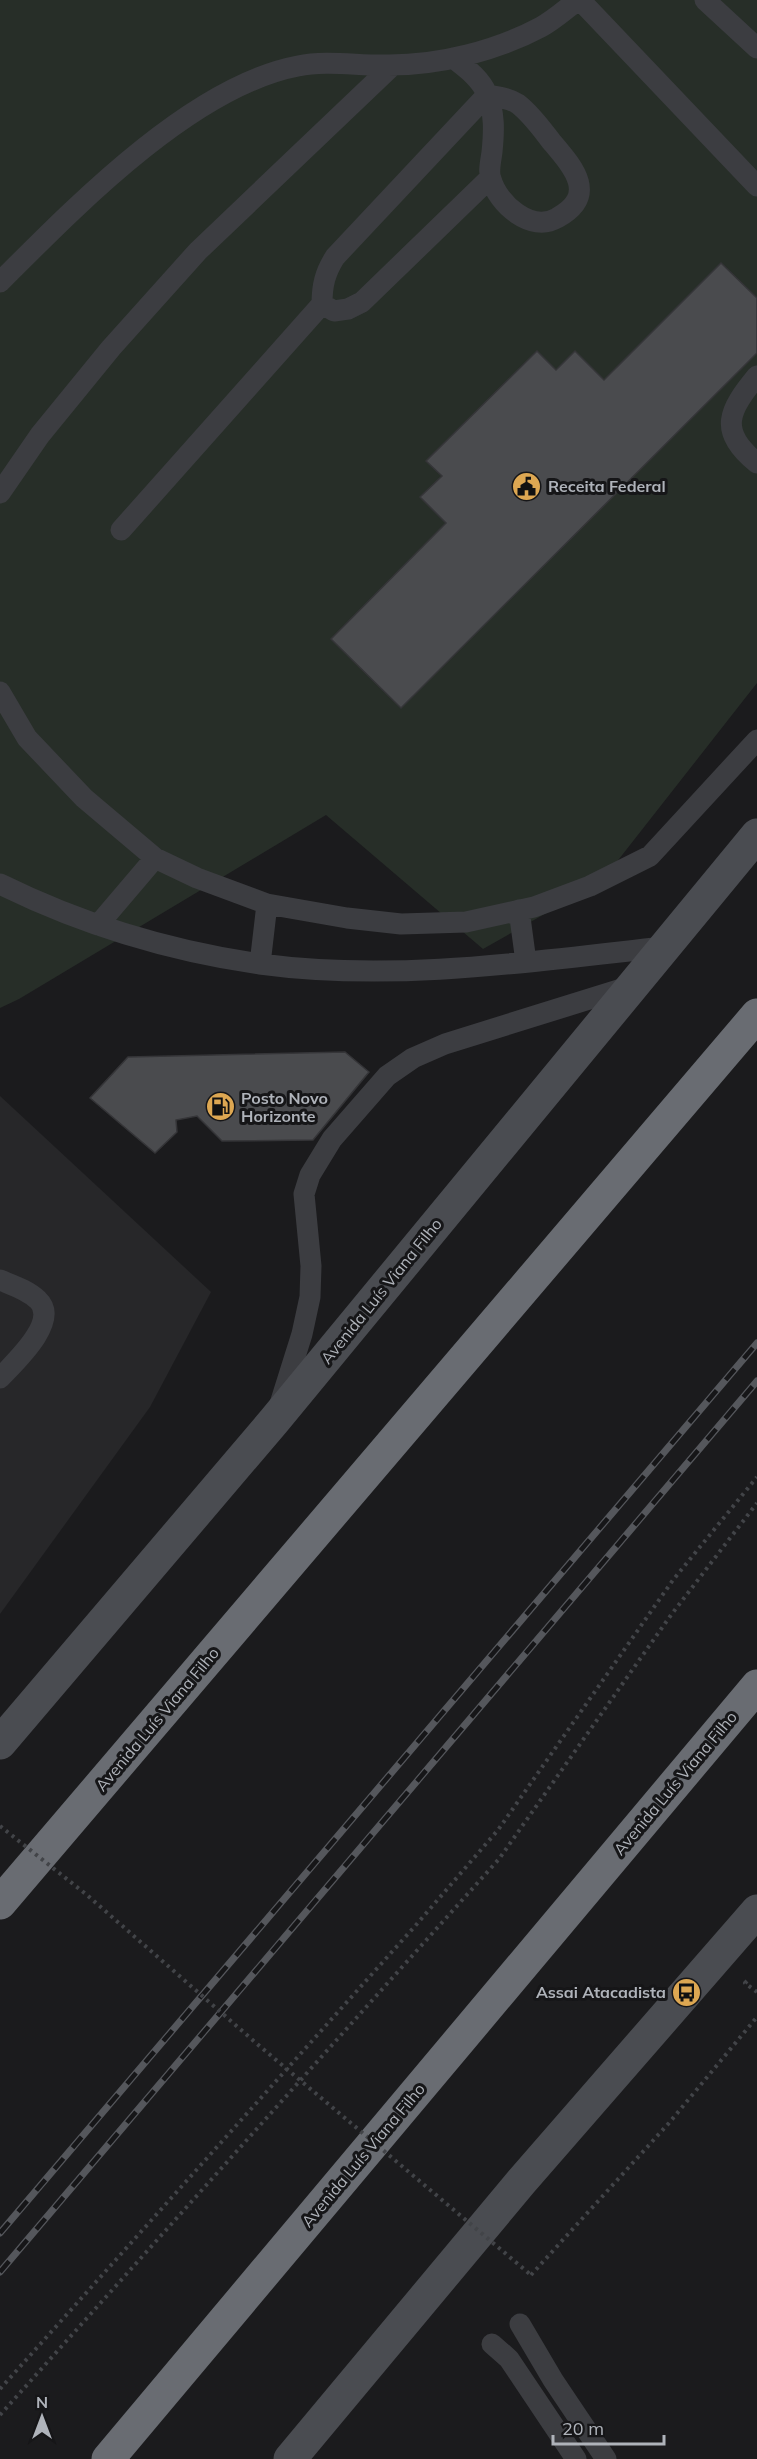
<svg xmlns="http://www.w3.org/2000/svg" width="757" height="2459" viewBox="0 0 757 2459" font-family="Mulish,sans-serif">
<rect width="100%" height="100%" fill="#1b1b1d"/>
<path fill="#272729" d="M0,1096l211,196 -61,115 -150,207z"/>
<path fill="#272e28" d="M0,0h757v683l-156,199 -118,67 -157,-134 -307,184 -19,9z"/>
<path fill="#4a4b4e" stroke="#353538" stroke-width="1.5" d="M721,263l36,35v55l-356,355 -70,-69 115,-116 -26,-26 22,-21 -16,-15 111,-110 19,19 19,-19 29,29z
M345,1052l24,20 -56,68 -91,1 -25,-25 -21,4 1,12 -22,21 -65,-55 38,-41z"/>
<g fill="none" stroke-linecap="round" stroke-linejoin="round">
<path stroke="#424448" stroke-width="4" stroke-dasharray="3 4.5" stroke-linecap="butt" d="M747,1981l-2,2 12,9
M531,2275l138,-152 88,-106
M0,2389l416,-464 82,-95 175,-250 84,-103
M0,2415l499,-556 172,-244 86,-112"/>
<path stroke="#3c3d41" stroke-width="21" d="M580,0l177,186
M705,0l52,48
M453,58c14,11 27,20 34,36 8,19 7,38 5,58 -1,8 -4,20 -1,27 7,25 40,54 66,39 42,-23 16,-51 -6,-77 -10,-13 -20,-27 -33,-37 -9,-6 -20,-7 -31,-9l-152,162c-10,16 -13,28 -13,47l12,7 14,-2 14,-7 128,-124
M0,282c75,-75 192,-196 298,-216 29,-6 61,0 91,-1 51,0 107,-14 152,-38 13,-7 25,-18 37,-27
M757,376c-28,34 -40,55 0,87
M0,493l40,-58 71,-87 87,-97 194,-185
M121,530l201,-226
M0,692l27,46 57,60 71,60 42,20 70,26 80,14 54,6 65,-2 68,-15 56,-21 60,-30 107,-116
M0,884c81,40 170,67 260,80 133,18 270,-2 403,-17
M519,910l7,52
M98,925l57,-67
M260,964l7,-60
M0,1280c12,5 28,10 38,20 22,21 -23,62 -38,78
M280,1404l22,-70 8,-37 1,-31 -7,-72 6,-19 22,-36 55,-63 26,-18 32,-14 186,-58
M520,2324l33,56 53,79
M492,2344l17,15 67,100"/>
<path stroke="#4a4c51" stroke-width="33" d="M0,1743l274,-322 483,-586
M290,2459l231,-277 236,-271"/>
<path stroke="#696c72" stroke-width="33" d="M0,1903l757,-888
M108,2459l649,-773"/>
<defs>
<path id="rail" d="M0,2233l757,-890
M0,2272l757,-891"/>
</defs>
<use href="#rail" stroke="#55575c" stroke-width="7"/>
<use href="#rail" stroke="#161618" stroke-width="4.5" stroke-dasharray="14" stroke-linecap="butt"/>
<path stroke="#424448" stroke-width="4" stroke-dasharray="3 4.5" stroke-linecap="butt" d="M0,1826l87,69 169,148 275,232"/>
</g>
<defs>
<symbol id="civic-disc" viewBox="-11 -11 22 22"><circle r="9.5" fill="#dda752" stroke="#161618"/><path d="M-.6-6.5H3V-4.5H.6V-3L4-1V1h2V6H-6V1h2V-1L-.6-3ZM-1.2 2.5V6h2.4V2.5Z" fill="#111"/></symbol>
<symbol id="fuel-disc" viewBox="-11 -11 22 22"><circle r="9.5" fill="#dda752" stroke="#161618"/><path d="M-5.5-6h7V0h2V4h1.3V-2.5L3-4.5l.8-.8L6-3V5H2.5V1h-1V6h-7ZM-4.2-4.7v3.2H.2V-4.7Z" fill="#111"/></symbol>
<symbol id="bus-disc" viewBox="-11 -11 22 22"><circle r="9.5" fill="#dda752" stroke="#161618"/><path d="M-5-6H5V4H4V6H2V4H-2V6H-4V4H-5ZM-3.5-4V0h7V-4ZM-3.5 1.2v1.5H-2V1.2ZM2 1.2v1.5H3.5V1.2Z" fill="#111"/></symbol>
</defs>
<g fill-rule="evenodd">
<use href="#civic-disc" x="510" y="470" width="33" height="33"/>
<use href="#fuel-disc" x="204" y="1090" width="33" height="33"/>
<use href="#bus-disc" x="670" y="1976" width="33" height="33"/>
</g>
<g text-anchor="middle" stroke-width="6" stroke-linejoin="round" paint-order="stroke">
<g font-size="16" font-weight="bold" fill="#afb3ba" stroke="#161618" text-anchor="start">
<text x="548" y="492">Receita Federal</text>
<text x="241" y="1104">Posto Novo<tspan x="241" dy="18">Horizonte</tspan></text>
<text x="666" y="1998" text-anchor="end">Assai Atacadista</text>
</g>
<g font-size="16" fill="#afb3ba" stroke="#161618">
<text transform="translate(381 1291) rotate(-51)" y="6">Avenida Luís Viana Filho</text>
<text transform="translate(157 1719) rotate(-50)" y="6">Avenida Luís Viana Filho</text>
<text transform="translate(675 1783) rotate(-50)" y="6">Avenida Luís Viana Filho</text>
<text transform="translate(363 2155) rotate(-50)" y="6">Avenida Luís Viana Filho</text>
</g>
</g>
<g transform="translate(42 2417)" stroke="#161618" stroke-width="4.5" paint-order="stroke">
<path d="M0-4.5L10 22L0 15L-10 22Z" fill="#afb3ba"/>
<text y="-9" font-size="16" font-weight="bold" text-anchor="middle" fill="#afb3ba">N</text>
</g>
<path d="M553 2435v9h111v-9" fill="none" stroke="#afb3ba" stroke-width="3"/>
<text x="562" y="2435" font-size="18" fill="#afb3ba" stroke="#161618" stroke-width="4.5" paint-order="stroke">20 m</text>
</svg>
